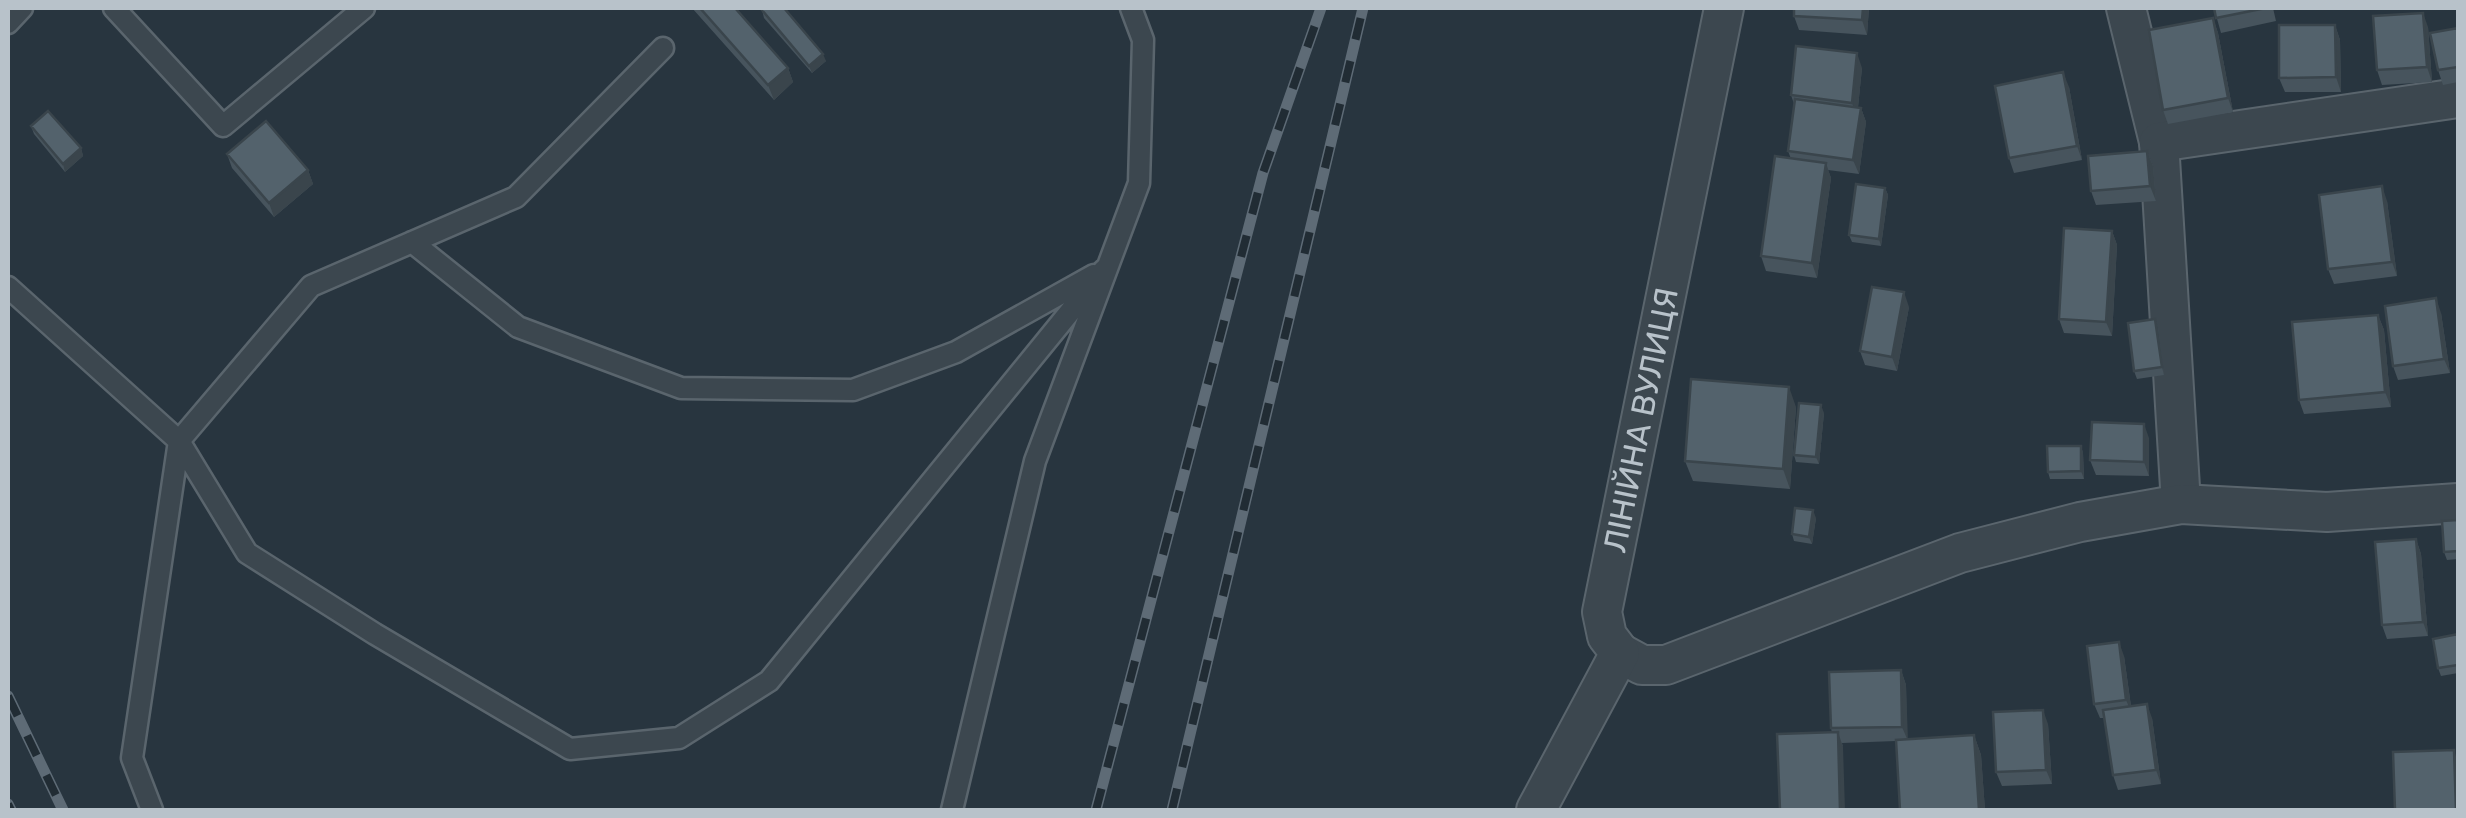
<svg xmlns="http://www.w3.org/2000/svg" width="2466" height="818" viewBox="0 0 2466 818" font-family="Rubik,sans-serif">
<rect width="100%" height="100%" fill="#28353f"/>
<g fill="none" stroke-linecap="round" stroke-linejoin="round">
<defs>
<path id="lane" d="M114,8l109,118 141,-118
M8,23l14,-15
M412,242l106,85 163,61 172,2 103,-38 138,-77
M8,287l171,154 132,-155 205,-89 147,-149
M152,810l-20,-52 47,-317 68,112 128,81 195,115 109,-11 90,-57 335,-411
M952,810l83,-349 104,-278 4,-143 -12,-32"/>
<g id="street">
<path d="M2126,8l33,134"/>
<path d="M2181,504l-22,-362 299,-44"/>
<path d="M1620,653l22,12h24l294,-112 120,-31 101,-18 146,8 131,-9"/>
<path id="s1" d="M1536,810l84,-157 -13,-17 -5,-24 122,-604"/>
</g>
</defs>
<use href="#lane" stroke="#5a656d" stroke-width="25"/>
<use href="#street" stroke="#5a656d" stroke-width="42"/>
<use href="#lane" stroke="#3c474f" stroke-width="20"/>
<use href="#street" stroke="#3c474f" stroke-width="38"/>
<defs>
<path id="rail" d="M8,696l55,114
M8,804l3,6
M1096,810l167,-637 58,-165
M1172,810l191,-802"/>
</defs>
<use href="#rail" stroke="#5e6b76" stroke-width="11"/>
<use href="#rail" stroke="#212c34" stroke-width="8" stroke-dasharray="22" stroke-linecap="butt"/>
</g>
<path fill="#47545d" d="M692,8h43l53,60 5,14 -19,18z
M1869,8l-2,27 -68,-5 -5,-14z
M2214,8h59l3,13 -55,12z
M762,10l64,51 -14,12 -48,-55z
M2213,18l5,15 15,79 -65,12 -5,-14z
M2335,25l5,15 1,52h-56l-6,-14z
M2428,27l4,55 -50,3 -5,-15z
M2458,28v54l-15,3 -5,-15z
M1862,68l-4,39 3,1 5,14 -7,52 -31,-4 3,8 -14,100 -51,-7 -5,-15 30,-97 -3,-8 6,-47 -3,-9z
M2069,87l13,73 -68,13 -5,-15z
M31,126l50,22 2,8 -18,16 -31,-38z
M2147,151l6,15 3,35 -60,4 -5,-14z
M227,154l81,16 5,14 -39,33 -42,-49z
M1885,188l3,7 -7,51 -29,-4 -3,-7z
M2387,201l10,75 -63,8 -6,-15z
M2112,231l5,14 -5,91 -48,-3 -5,-14z
M1909,307l-12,64 -32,-6 -5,-14z
M2441,313l9,60 -52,7 -5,-14z
M2378,315l6,15 7,77 -87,7 -5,-14z
M2155,319l3,8 6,48 -27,4 -3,-8z
M1796,407l-6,82 -97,-8 -8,-20z
M1824,413l-5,51 -23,-2 -2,-7z
M2149,438v38l-53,-1 -6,-15z
M2081,446l2,7 1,26h-34l-2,-7z
M1816,518l-4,26 -18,-3 -2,-7z
M2458,520v39l-11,1 -3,-8z
M2416,539l5,15 7,82 -41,3 -5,-14z
M2458,634v39l-17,3 -3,-8z
M2124,656l7,50 21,12 9,66 -43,6 -5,-15 -9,-57h-4l-6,-14z
M1901,670l5,15 1,54 67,-4 7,20 4,55h-85l-4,-69 -54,2 1,4 -11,-14 -1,-5z
M2048,724l4,60 -50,2 -6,-14z"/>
<path fill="#3a454c" d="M1863,8h6l-2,27 -5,-15z
M2423,13l5,14 4,55 -5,-15z
M2213,18l5,15 15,79 -5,-14z
M2335,25l5,15 1,52 -5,-15z
M1857,53l5,15 -5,49 -5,-14z
M823,54l3,7 -14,12 -3,-7z
M788,68l5,14 -19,18 -6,-15z
M2063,72l6,15 13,73 -5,-14z
M1861,108l5,14 -7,52 -6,-14z
M81,148l2,8 -18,16 -2,-8z
M2147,151l6,15 3,35 -6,-15z
M1826,163l5,15 -14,100 -5,-15z
M308,170l5,14 -39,33 -5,-14z
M2382,186l5,15 10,75 -5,-14z
M1885,188l3,7 -7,51 -2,-7z
M2112,231l5,14 -5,91 -6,-14z
M1904,292l5,15 -12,64 -5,-14z
M2436,298l5,15 9,60 -6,-14z
M2378,315l6,15 7,77 -6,-15z
M2155,319l3,8 6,48 -2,-8z
M1789,387l7,20 -6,82 -7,-20z
M1821,405l3,8 -5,51 -3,-7z
M2144,424l5,14v38l-5,-14z
M2081,446l2,7 1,26 -3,-8z
M1813,510l3,8 -4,26 -3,-7z
M2416,539l5,15 7,82 -5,-14z
M2119,642l5,14 8,58 -6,-14z
M1901,670l5,15 2,56 -6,-14z
M2147,704l5,14 9,66 -5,-14z
M2043,710l5,14 4,60 -6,-14z
M1838,732l5,15 2,63h-5z
M1974,735l7,20 4,55h-6z
M2454,750l4,13v47h-2z"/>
<path fill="#53626c" stroke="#3a454c" stroke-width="2.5" d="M700,8h35l53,60 -20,17z
M765,8h19l39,46 -14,12 -47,-56z
M1794,8h69l-1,12 -68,-4z
M2214,8h52l-50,10z
M2423,13l4,54 -50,3 -4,-54z
M2213,18l15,80 -65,12 -14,-80z
M2279,25h56l1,52 -57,1z
M2458,28v39l-20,3 -8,-37z
M1796,46l61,7 -5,50 -61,-8z
M2063,72l14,74 -68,12 -14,-72z
M1795,99l66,9 -8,52 -65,-9z
M48,111l33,37 -18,16 -32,-38z
M266,121l42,49 -39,33 -42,-49z
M2147,151l3,35 -59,5 -3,-35z
M1775,156l51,7 -14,100 -51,-7z
M1856,184l29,4 -6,51 -30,-4z
M2382,186l10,76 -64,7 -9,-74z
M2064,228l48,3 -6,91 -47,-3z
M1872,287l32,5 -12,65 -32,-6z
M2436,298l8,61 -51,7 -8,-60z
M2378,315l7,77 -86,8 -7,-78z
M2155,319l7,48 -28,4 -6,-48z
M1691,379l98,8 -6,82 -98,-8z
M1799,403l22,2 -5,52 -22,-2z
M2092,422l52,2v38l-54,-2z
M2047,446h34v25l-33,1z
M1795,508l18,2 -4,27 -17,-3z
M2458,520v31l-14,1 -2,-31z
M2416,539l7,83 -41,3 -7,-83z
M2458,634v31l-20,3 -5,-29z
M2119,642l7,58 -32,4 -7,-58z
M1901,670l1,57 -71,1 -2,-56z
M2147,704l9,66 -43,5 -10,-65z
M2043,710l3,60 -50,2 -3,-60z
M1838,732l2,78h-60l-3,-76z
M1974,735l5,75h-79l-4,-70z
M2454,750l2,60h-61l-2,-58z"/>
<g text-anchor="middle" stroke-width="8" stroke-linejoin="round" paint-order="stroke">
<g font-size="32" fill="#b8c2ca" stroke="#212c34">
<text dy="11" stroke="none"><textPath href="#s1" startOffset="420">ЛІНІЙНА ВУЛИЦЯ</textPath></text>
</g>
</g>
<rect width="2466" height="818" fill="none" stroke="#b8c2ca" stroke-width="20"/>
</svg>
